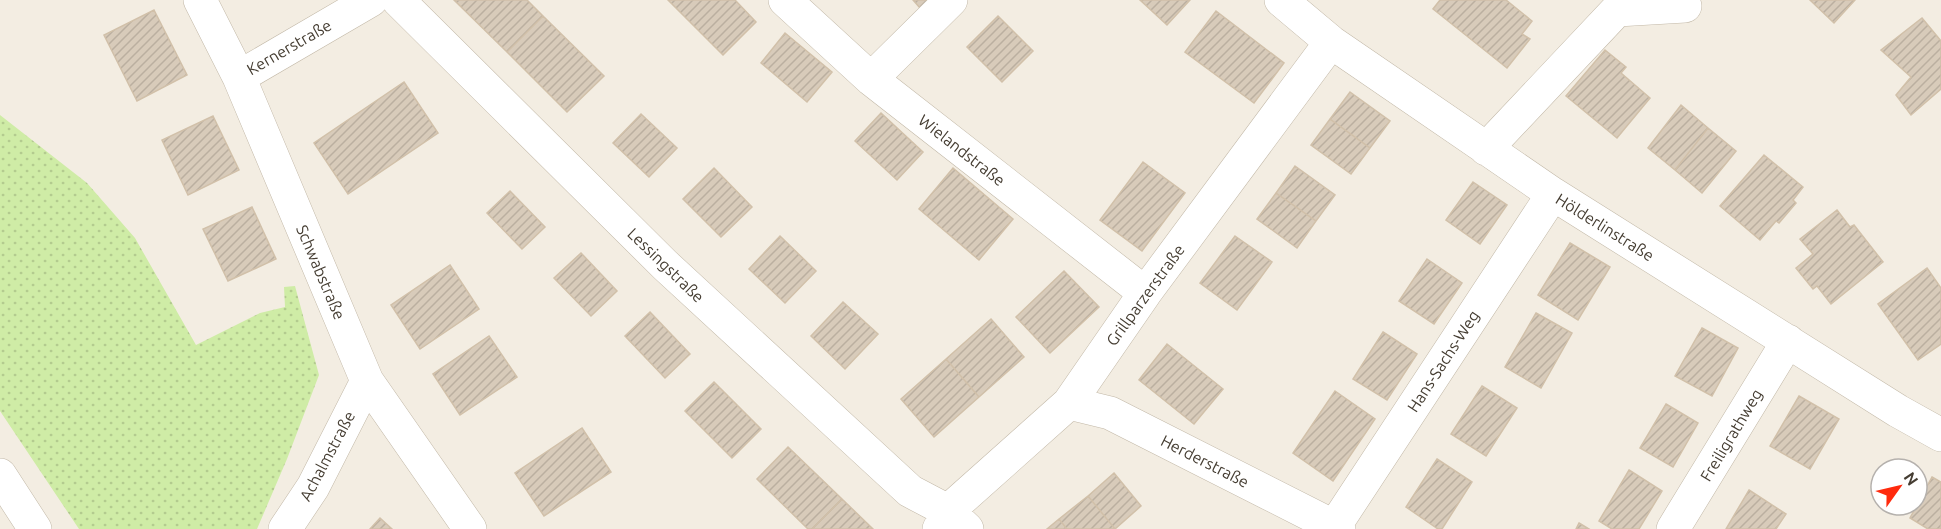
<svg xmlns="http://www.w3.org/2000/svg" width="1941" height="529" viewBox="0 0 1941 529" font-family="Ubuntu,sans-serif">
<defs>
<pattern id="garden-dots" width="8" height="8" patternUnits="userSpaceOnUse" patternTransform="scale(1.5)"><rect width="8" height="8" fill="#cfeca6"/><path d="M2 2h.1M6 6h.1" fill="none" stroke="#b3cb8f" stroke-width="1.8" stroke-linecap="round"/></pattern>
<pattern id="building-hatch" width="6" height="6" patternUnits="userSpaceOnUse" patternTransform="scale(1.5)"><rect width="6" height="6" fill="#d8cbba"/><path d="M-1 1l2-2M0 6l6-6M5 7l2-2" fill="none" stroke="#bbafa0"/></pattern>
</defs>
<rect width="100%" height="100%" fill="#f3ede2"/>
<path fill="url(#garden-dots)" d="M0,115l87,68 48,55 61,107 64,-32 25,-6 -1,-20 11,-1 24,89 -32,84 -30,70h-178l-79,-118z"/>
<path fill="url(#building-hatch)" stroke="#d1c0a9" stroke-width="1.5" d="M454,0h73l16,16 -36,36z
M668,0h67l21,22 -33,33z
M913,0h16l-9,8z
M1140,0h50l-23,25z
M1440,0h66l26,21 -10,13 8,5 -23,29 -74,-59z
M1810,0h45l-21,23z
M154,10l33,65 -50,26 -33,-66z
M1216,11l68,52 -30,40 -69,-51z
M543,16l61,60 -37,36 -60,-60z
M998,16l35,35 -31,31 -35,-35z
M1922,18l19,23v48l-30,26 -15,-20 15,-18 -30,-27z
M785,33l47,39 -25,30 -46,-39z
M1605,50l21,17 -5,6 29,25 -33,40 -51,-42z
M404,82l34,51 -90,61 -34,-51z
M1350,92l40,29 -20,27 -40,-29z
M1681,105l27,23 -33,42 -27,-22z
M881,113l42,39 -26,28 -42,-39z
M641,114l36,34 -28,29 -36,-34z
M213,116l26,54 -51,25 -26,-55z
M1330,119l40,29 -19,26 -40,-29z
M1708,128l28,23 -34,42 -27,-23z
M1764,155l39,32 -10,13 3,3 -17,20 -3,-2 -16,19 -40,-34z
M1143,162l42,31 -43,58 -42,-31z
M1295,166l40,29 -19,26 -40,-28z
M714,168l38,39 -31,30 -38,-38z
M953,168l60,51 -34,41 -60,-51z
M1473,182l34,23 -27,39 -34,-24z
M510,191l35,36 -23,22 -35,-36z
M1276,193l40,28 -19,27 -40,-29z
M252,207l24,52 -48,22 -25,-52z
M1837,210l13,17 4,-2 29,37 -52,42 -14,-18 -4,3 -17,-21 17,-14 -13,-15z
M780,236l36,35 -31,32 -36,-34z
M1235,236l37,26 -35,48 -37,-27z
M1570,243l40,24 -32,53 -40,-25z
M581,253l36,38 -26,25 -37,-38z
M1427,259l35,24 -28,41 -35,-23z
M450,265l29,44 -59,40 -29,-44z
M1927,268l14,20v56l-23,16 -40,-56z
M1064,271l35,36 -49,46 -34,-36z
M843,302l35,32 -33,35 -34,-33z
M650,312l40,42 -25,24 -40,-42z
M1536,313l36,20 -31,55 -36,-21z
M991,319l33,38 -45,40 -33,-38z
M1702,328l36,20 -26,48 -37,-20z
M1383,332l34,22 -30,46 -34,-21z
M489,336l28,41 -57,38 -27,-41z
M1167,344l56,45 -29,35 -55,-44z
M946,359l33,38 -45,40 -33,-38z
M714,382l47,47 -29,29 -47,-47z
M1482,386l35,22 -31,48 -35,-22z
M1335,391l40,28 -42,62 -40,-28z
M1799,396l40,23 -29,50 -40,-23z
M1666,404l32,19 -25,44 -33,-19z
M582,428l29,44 -67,44 -29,-43z
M788,447l54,52 -30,30h-4l-51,-50z
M1437,459l35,23 -30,47h-4l-32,-22z
M1629,470l33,21 -23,38h-27l-13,-8z
M1114,473l27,33 -26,23 -27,-33z
M1932,477l9,5v47h-13l-18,-11z
M1749,490l37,24 -10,15h-50z
M1088,496l27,33h-48l-8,-10z
M842,499l31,30h-61z
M380,518l12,11h-22z
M1059,519l8,10h-20z
M1579,523l10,6h-13z"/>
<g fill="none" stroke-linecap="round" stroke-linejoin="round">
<defs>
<path id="minor" d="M200,0l39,77 128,304 103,148
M398,0l267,265 245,226 38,20 19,18
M785,0l86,79 274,214
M1281,0l50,42 222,152 345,217 43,24
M239,77l132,-77
M871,79l80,-79
M1486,149l131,-139 68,-4
M1069,403l41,10 229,116
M0,475l35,54
M1334,527l219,-333
M285,529l28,-42 54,-106
M939,529l9,-18 121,-108 76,-110 186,-251
M1673,529l115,-188"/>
</defs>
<use href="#minor" stroke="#c2b8a7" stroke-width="34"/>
<use href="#minor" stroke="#fff" stroke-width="33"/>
</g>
<g text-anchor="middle" stroke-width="4.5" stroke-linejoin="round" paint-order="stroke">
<g font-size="16" fill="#453d32" stroke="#fff">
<text transform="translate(289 47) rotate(-30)" y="6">Kernerstraße</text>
<text transform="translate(962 150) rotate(38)" y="6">Wielandstraße</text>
<text transform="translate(1605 227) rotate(32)" y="6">Hölderlinstraße</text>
<text transform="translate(666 265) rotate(44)" y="6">Lessingstraße</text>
<text transform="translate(321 272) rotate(67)" y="6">Schwabstraße</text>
<text transform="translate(1145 295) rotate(-54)" y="6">Grillparzerstraße</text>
<text transform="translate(1443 361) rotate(-57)" y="6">Hans-Sachs-Weg</text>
<text transform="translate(1731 435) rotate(-59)" y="6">Freiligrathweg</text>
<text transform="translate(327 456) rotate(-62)" y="6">Achalmstraße</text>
<text transform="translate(1205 461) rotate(27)" y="6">Herderstraße</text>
</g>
</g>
<g transform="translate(1899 487) rotate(56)"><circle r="28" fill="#ffffff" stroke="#b5b1ad" stroke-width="1.5"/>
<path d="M0-4.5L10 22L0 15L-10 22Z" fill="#ff2a0d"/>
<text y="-9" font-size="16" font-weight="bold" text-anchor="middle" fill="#453d32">N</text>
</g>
</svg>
